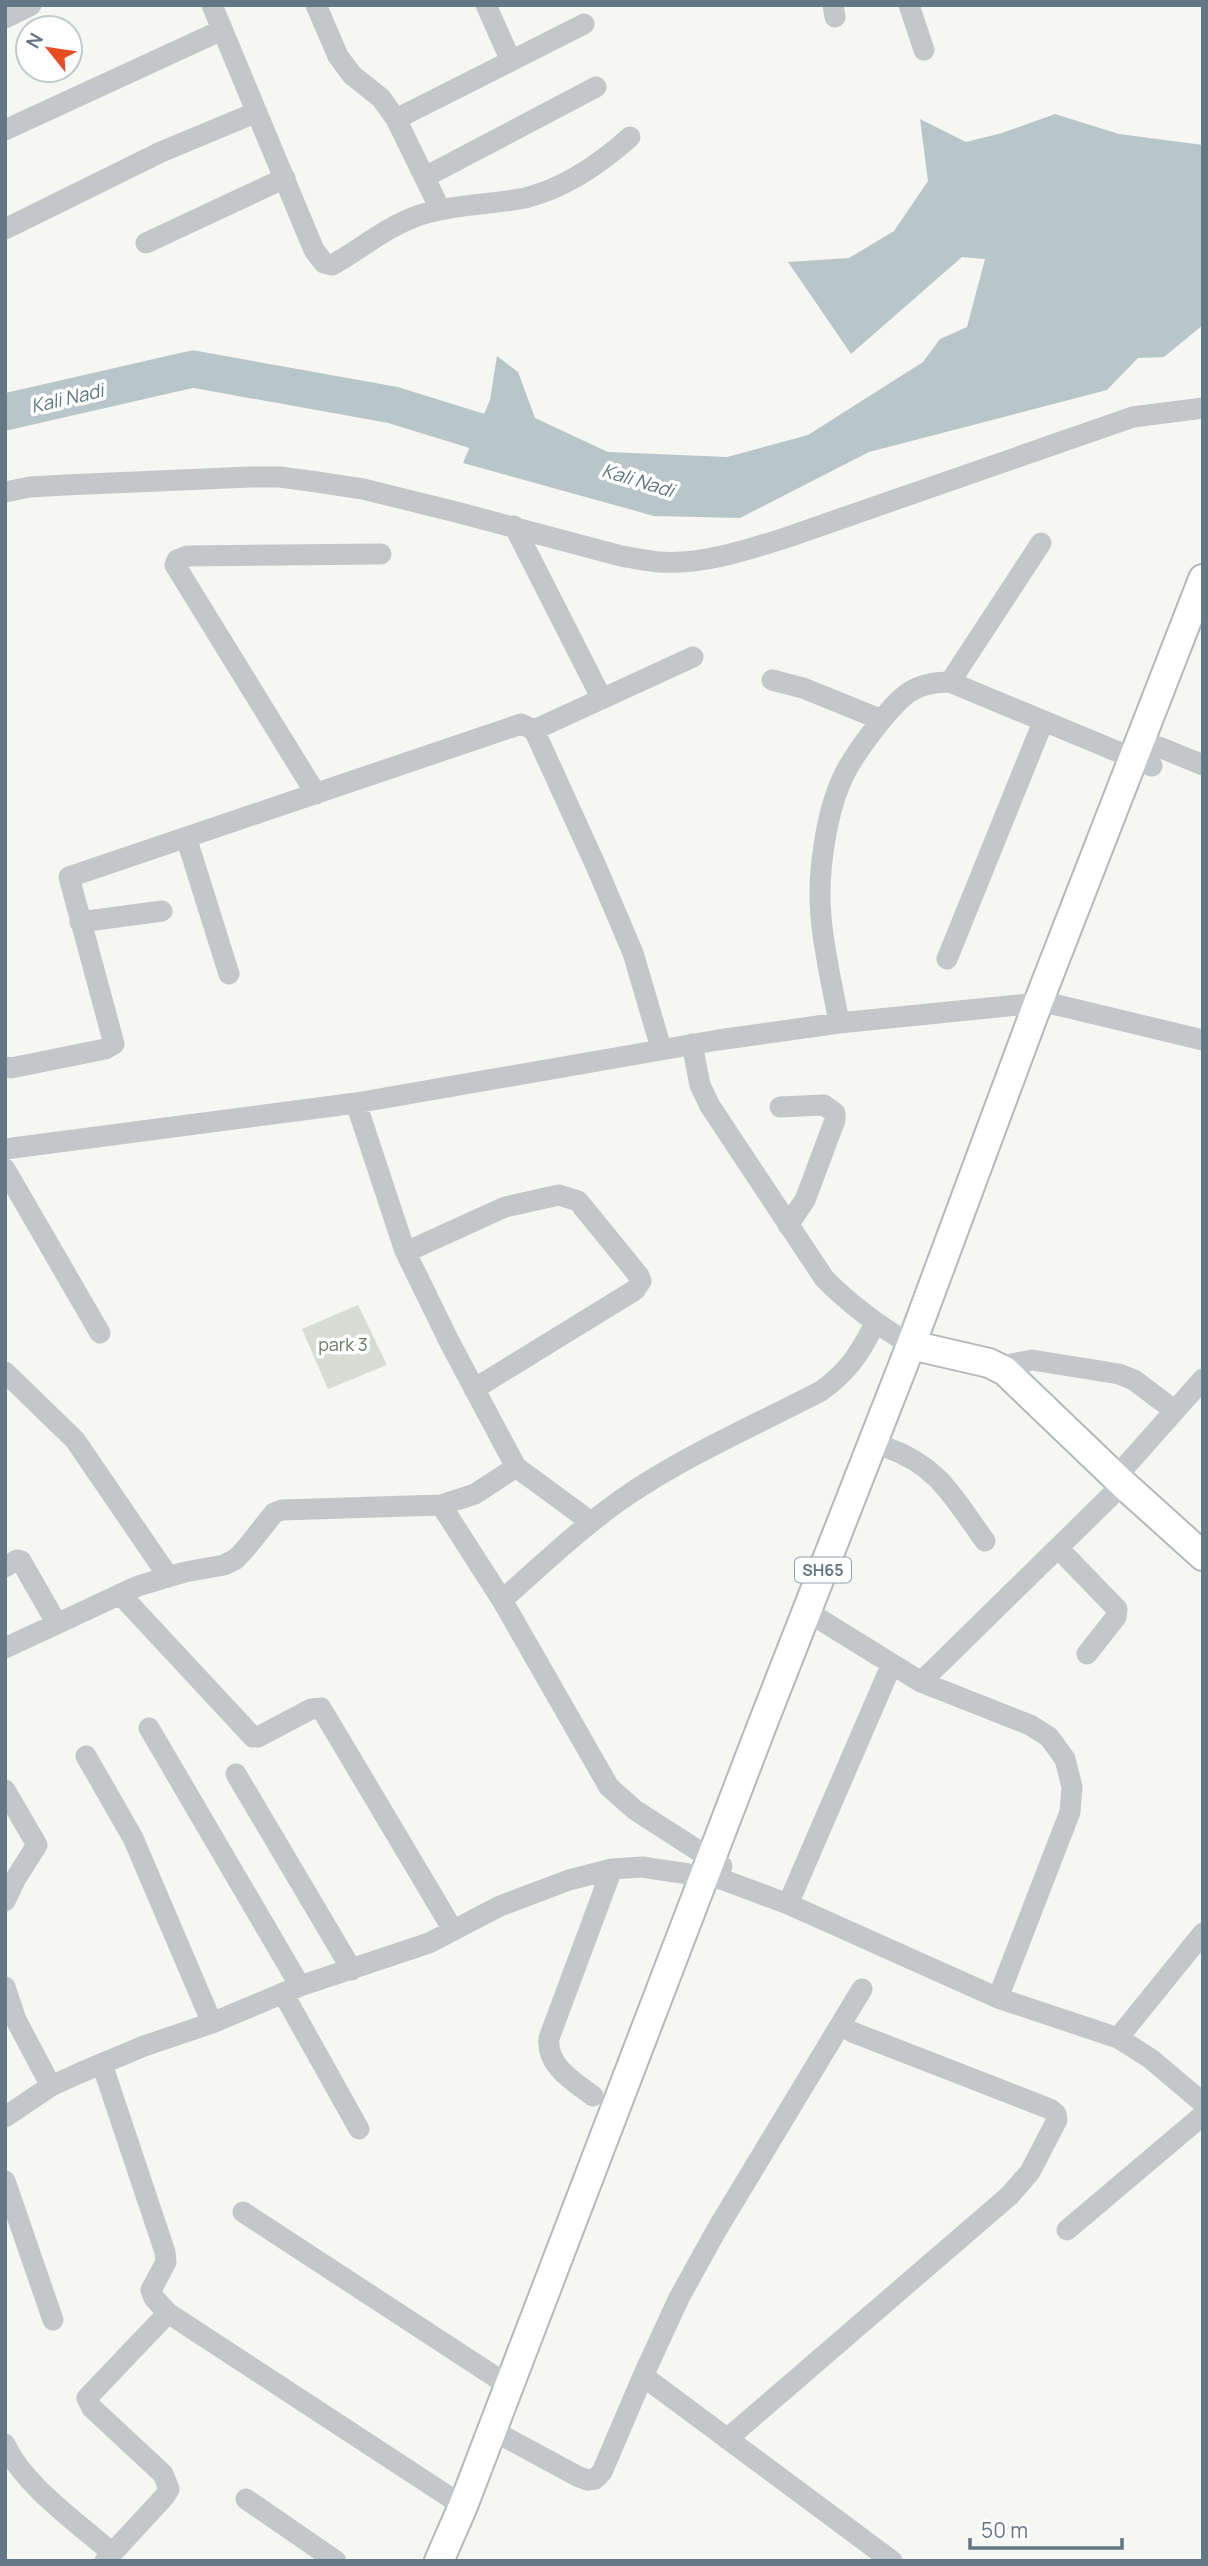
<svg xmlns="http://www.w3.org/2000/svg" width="1208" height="2566" viewBox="0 0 1208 2566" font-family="Manrope,sans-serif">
<rect width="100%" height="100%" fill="#f6f6f2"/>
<path fill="#d7ddd3" d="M358,1305l29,60 -59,24 -26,-60z"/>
<path fill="#b9c6c9" d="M1055,114l64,20 84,11v180l-39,32 -26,1 -31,32 -238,62 -129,66 -86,-2 -191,-53 27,-63 7,-44 21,16 17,46 73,34 119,5 81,-22 115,-73 17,-23 27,-12 18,-68 -23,-2 -111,97 -63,-92 61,-4 45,-27 34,-50 -8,-62 46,23 36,-9z"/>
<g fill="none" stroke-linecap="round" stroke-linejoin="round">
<path stroke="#b9c6c9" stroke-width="37" d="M5,412l188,-43 200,36 133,41"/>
<defs>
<path id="major" d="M911,1345l78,18 16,8 118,113 80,72
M439,2561l24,-55 298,-778 150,-383 127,-342 165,-424"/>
</defs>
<use href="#major" stroke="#b4b9bc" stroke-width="32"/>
<path stroke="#c3c7ca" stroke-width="21" d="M212,5l102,245 10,13 8,2c29,-16 55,-39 88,-50 34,-11 70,-10 105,-17 40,-10 75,-34 105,-61
M316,5l22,51 14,19 29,23 15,21 44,90
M486,5l25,56
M833,5l2,12
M909,5l15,45
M5,18l26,-13
M396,119l188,-95
M5,130l217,-100
M425,177l171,-90
M5,229l156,-77 96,-40
M146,243l139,-65
M5,492l25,-5 35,-2 185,-8h30l37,5 46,7 97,24 161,43c13,2 26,5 38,6 44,3 88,-12 129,-25l345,-120 70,-9
M514,526l88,173
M772,680l31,8 79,32
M950,682l91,-139
M534,730l159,-73
M1159,747l44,18
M316,794l-141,-229 2,-5 10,-4 194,-2
M186,837l43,137
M80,922l82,-11
M947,959l96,-237
M839,1023c-6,-35 -15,-70 -18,-106 -4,-43 5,-108 25,-146 9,-17 22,-34 34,-49 22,-27 34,-40 70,-40l202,84
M692,1044l8,41 10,21 114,172c26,27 55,48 87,67
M5,1067l6,1 94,-19 9,-5 -45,-167 452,-153 13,6 62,136 37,87 28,95
M356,1103l49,148 45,92 66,124
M780,1107l44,-2 11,8v7l-30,80 -17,25
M5,1149l351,-46 362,-63 121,-17 199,-20 19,2 146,35
M5,1169l95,164
M406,1252l99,-45 54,-12 19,6 61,75 2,5 -6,9 -161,99
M1005,1371l7,-7 20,-4 87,14 15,6 41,31
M5,1372l70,68 93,136
M888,1448c52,19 66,51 97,93
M1116,1477l87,-98
M441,1505l61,95 107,187 26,23 87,56
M1058,1548l59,61 -1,8 -29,37
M5,1567l12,-7 4,1 36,63
M120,1594l133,143h5l53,-28 10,-1 132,222
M502,1600c39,-34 77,-71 120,-101 62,-43 132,-73 199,-108 28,-20 38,-37 54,-67
M821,1620l100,62 109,43 19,12 16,22 7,28 -2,25 -72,186
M5,1648l133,-62 47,-14 39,-7 12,-6 11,-12 27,-34 8,-3 159,-5 34,-11 41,-27 75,55
M921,1682l202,-198
M149,1728l151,258
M86,1756l47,82 79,185
M236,1774l116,196
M5,1790l32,55 -21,33 -11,23
M788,1904l103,-238
M5,1987l11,33 35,66
M283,1993l76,136
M1118,2038l85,-105
M102,2064l63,188 1,10 -15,28 3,8 14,15 295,193
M593,2096c-20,-15 -47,-30 -44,-58l63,-169
M5,2117l46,-31 31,-14 62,-26 68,-23 88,-37 129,-43 71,-37 69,-26 43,-11 30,-2 79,12 67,25 210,94 120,40 33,21 52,44
M5,2181l48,139
M243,2212l266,174
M1067,2230l136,-115
M643,2376l36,-78 37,-67 146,-242
M492,2430l85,46 10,4 8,-1 7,-7 41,-96 249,185
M727,2439l282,-243 21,-24 27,-52 -1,-6 -6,-5 -198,-77
M5,2444c18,41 73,79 107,109
M246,2499l90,62
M105,2561l60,-65 4,-7 -6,-15 -71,-66 -5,-10 81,-85"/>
<use href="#major" stroke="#fff" stroke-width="28"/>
</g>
<g text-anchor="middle" stroke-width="7" stroke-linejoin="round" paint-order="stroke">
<rect fill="#fff" stroke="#92a0a9" stroke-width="2" x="795" y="1557.5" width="56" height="25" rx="5"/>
<g font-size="16" font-weight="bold" fill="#647784">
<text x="823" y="1576">SH65</text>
</g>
<g font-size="18" fill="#687b63" stroke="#fff">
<text x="343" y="1351">park 3</text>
</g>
<g font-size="19" font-style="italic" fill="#607881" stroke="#fff">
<text transform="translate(67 398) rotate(-13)" y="7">Kali Nadi</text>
<text transform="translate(638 480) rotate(17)" y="7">Kali Nadi</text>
</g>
</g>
<rect width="1208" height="2566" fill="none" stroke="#647784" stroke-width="14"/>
<g transform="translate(49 49) rotate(300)"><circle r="33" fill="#ffffff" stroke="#c1c9ce" stroke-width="2"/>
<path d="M0-5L12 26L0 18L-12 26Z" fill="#e74d22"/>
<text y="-10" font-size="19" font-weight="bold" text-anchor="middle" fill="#647784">N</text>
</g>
<path d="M970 2538v10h152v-10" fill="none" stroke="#647784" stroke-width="3.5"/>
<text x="981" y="2538" font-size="21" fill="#647784" stroke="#ffffff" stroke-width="5" paint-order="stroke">50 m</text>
</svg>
